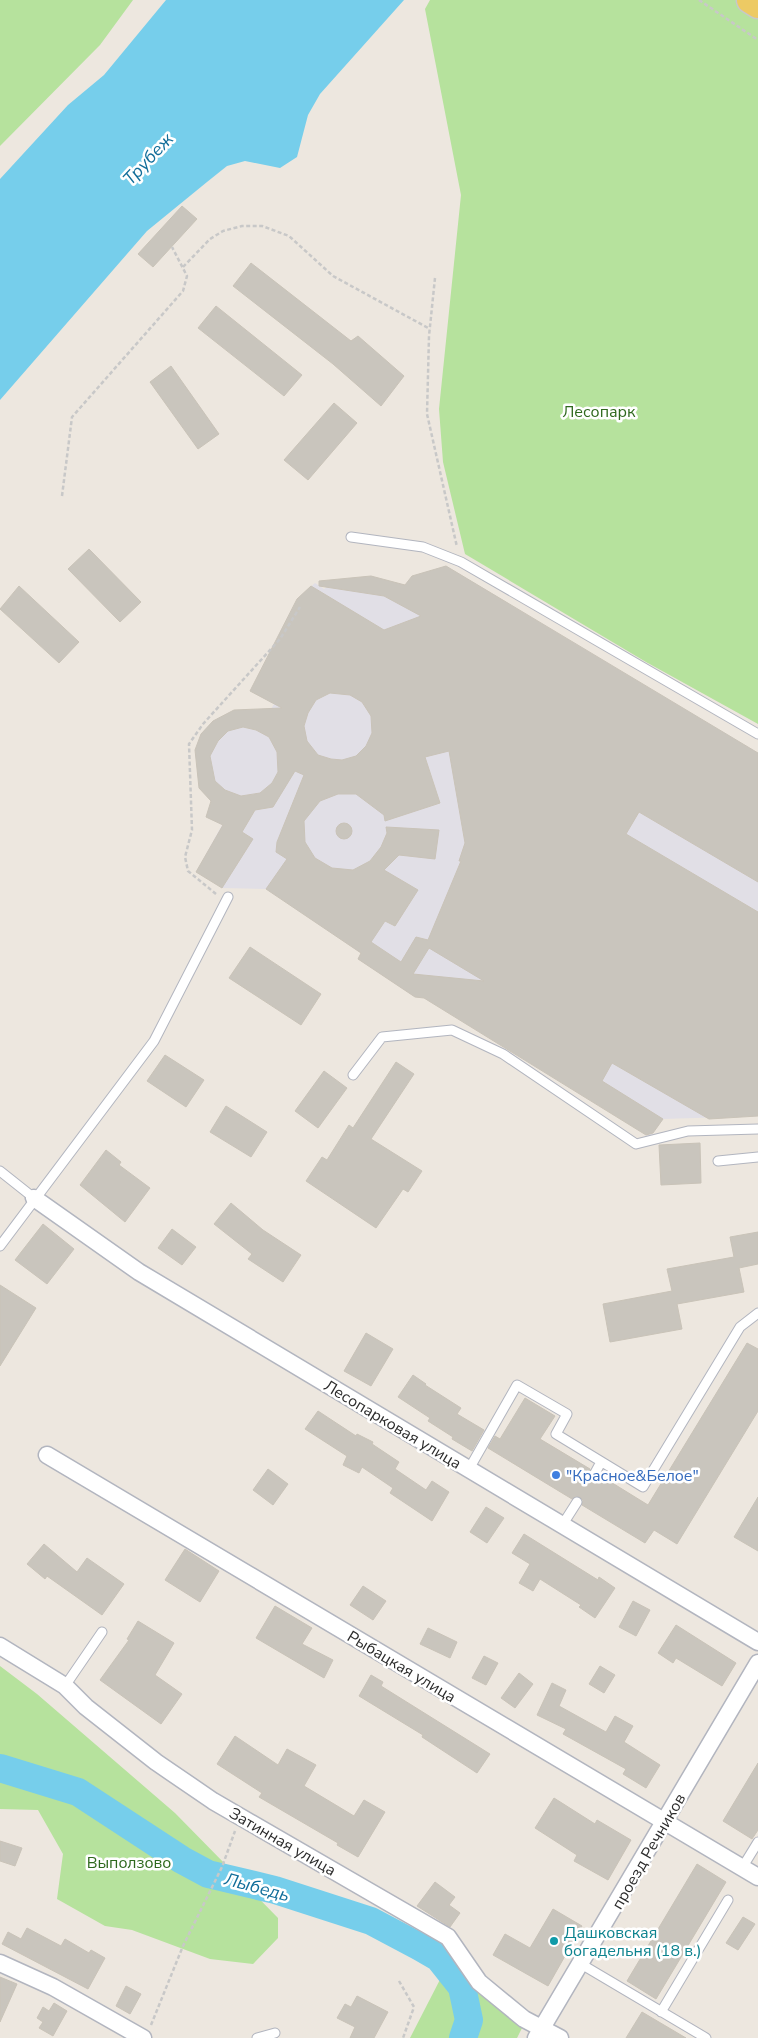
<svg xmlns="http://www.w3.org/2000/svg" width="758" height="2038" viewBox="0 0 758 2038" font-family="'Nunito Sans',sans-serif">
<rect width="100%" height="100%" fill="#ede7df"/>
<path fill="#e1dfe6" d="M446,566l312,187v363l-95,3 -13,18 -226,-139 -9,-1 -57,-38 3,-6 -95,-64 -44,-1 -26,-16 26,-47 -16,-8 5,-16 -12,-13 -4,-38 6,-16 12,-13 21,-11 34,4 6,-10 -24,-13 47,-92 18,-16 9,6 18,-10 63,6 7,-9z"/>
<path fill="#b6e29d" d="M0,0h133l-33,45 -100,101z
M430,0h328v724l-112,-62 -181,-108 -22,-92 -4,-53 22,-214 -36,-186z
M0,1666l37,28 138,119 103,105v20l-25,26 -43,-5 -78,-29 -27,-4 -48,-27 6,-45 -25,-44 -38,-1z
M447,1966l80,52 -10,20h-107z"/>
<path fill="#76ceeb" d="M166,0h238l-84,94 -12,21 -11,42 -17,11 -35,-7 -18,5 -20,16 -60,49 -147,169v-221l68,-74 36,-30z"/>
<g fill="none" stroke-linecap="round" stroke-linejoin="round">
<path stroke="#76ceeb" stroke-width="28" d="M0,1768l78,24 104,68 26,14 67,16 96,31 49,26 19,11 23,29 7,33 -6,18"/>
</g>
<path fill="#c9c5bd" stroke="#c9c3b8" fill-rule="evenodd" d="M182,206l15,13 -44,48 -15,-13z
M251,263l100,78 7,-5 46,40 -23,30 -48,-42 -100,-78z
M216,306l86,69 -18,21 -86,-68z
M171,366l48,68 -21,15 -48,-67z
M334,403l23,20 -49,57 -24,-20z
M89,549l52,53 -21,20 -52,-53z
M446,566l312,187v129l-119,-70 -13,22 132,78v204l-49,3 -97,-56 -10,18 61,38 -10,14 -7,2 -222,-137 -9,-1 -57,-38 3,-6 -95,-64 21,-30 -11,-7 1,-10 27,-67 -9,-4 -22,36 -18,3 -13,22 11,7 -31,49 -26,-16 27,-47 -17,-8 5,-16 -12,-13 -4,-38 6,-16 12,-13 21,-11 48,-2 -32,-17 47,-92 14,-13 73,44 37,-14 -37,-20 -65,-10v-5l52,-5 34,9 7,-9zM330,693l20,2 12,7 9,14 1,17 -6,13 -10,10 -14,4 -11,-1 -13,-4 -11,-14 -3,-15 4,-13 8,-13zM243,727l13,3 13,7 8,15 1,20 -6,11 -12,10 -19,3 -16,-6 -10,-9 -5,-25 8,-15 10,-10zM449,751l16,92 -6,18h2l-33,79 -12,-3 -15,25 -30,-20 14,-21 10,5 23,-36 -34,-20 15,-15 36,4 4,-29 -53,-3 1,6 -6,14 -11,14 -17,9 -21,-2 -17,-10 -10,-16 -1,-21 16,-20 18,-7h18l28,21 1,6 55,-18 -15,-46zM429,948l55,33 -71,-7z
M19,586l60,56 -20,21 -59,-54z
M336 831a8 8 0 1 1 16 0a8 8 0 1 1-16 0Z
M250,947l71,47 -20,31 -72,-47z
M165,1055l39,25 -18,27 -39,-26z
M396,1062l18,12 -43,65 51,32 -14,21 -5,-3 -27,39 -70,-47 16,-24 5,3 22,-35 4,3z
M324,1071l23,17 -29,40 -23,-17z
M226,1106l41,26 -16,25 -41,-25z
M700,1143l1,40 -40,2 -2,-40z
M106,1150l15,12 -2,3 31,23 -25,34 -45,-37z
M231,1203l32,27 38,25 -18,27 -35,-23 4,-5 -38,-30z
M43,1224l31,25 -27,35 -32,-24z
M172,1229l24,18 -14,18 -24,-17z
M758,1232v32l-19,4 5,24 -67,12 5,25 -72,13 -7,-38 69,-13 -5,-22 67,-12 -4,-20z
M0,1285l36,23 -36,58z
M366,1333l27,16 -22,37 -27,-15z
M747,1343l11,6v62l-81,133 -23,-14 -9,13 -63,-38 1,-5 -3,-3 -8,2 -84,-51 7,-12 5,3 25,-41 30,18 -15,23 50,30 -1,5 3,4 4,1 5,-3 47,29z
M413,1375l13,9 -1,1 36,23 -4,6 27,16 -12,21 -20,-12 1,-2 -25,-16 2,-3 -32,-21z
M318,1411l38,25 1,-2 16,8 -1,2 27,18 -4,7 31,21 6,-9 17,11 -17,29 -42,-28 3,-5 -31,-21 -3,6 -16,-8 4,-9 -42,-27z
M268,1469l20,15 -15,21 -20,-15z
M758,1497v54l-24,-14z
M486,1507l18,11 -17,25 -17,-11z
M524,1534l74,46 1,-3 16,11 -20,30 -16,-11 2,-2 -41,-26 -7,12 -14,-8 11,-19 -18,-11z
M44,1544l33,28 10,-14 37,26 -22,31 -55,-39 -2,3 -18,-15z
M185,1549l34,22 -19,31 -35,-22z
M363,1586l23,15 -13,19 -23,-15z
M633,1601l17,9 -14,26 -17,-9z
M275,1606l37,22 -10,16 31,16 -9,18 -68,-40z
M138,1621l36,22 -19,32 27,19 -21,30 -61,-44 29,-40 -2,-1z
M676,1625l60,38 -14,23 -46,-28 -3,5 -15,-10z
M428,1628l29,14 -7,16 -30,-14z
M484,1656l14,7 -12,22 -14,-7z
M600,1666l15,9 -11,18 -15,-9z
M519,1673l14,11 -18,24 -14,-10z
M371,1675l12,7 -2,4 109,68 -13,19 -55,-36 1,-2 -64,-39z
M552,1683l14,7 -7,16 47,26 9,-16 18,10 -9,16 36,23 -14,23 -23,-14 3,-5 -63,-35 3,-5 -29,-14z
M235,1736l43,29 9,-16 29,16 -12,21 50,30 10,-16 21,12 -27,45 -21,-12 1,-2 -79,-46 3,-4 -45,-29z
M758,1763v67l-6,9 -29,-18z
M554,1798l41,26 2,-4 34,20 -23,40 -34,-19 3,-6 -42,-27z
M0,1841l22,7 -7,18 -15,-5z
M697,1864l29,18 -70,117 -29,-18z
M435,1882l20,15 -6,8 11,8 -10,14 -33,-21z
M553,1909l29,17 -34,60 -55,-31 12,-21 25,14z
M743,1917l12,7 -17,26 -12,-7z
M27,1928l34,18 4,-7 24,14 2,-3 14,8 -17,31 -86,-45 6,-12 13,7z
M0,1977l17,7 -17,38z
M126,1986l15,8 -11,20 -14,-8z
M357,1996l31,16 -14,26h-24l5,-11 -18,-9 8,-14 6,3z
M54,2003l13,8 -14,25 -14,-8 4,-6 -6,-4 6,-11 6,4z
M642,2012l44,26h-60z"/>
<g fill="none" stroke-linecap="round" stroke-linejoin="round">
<defs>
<path id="lane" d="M351,537l72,10 38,15 297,172
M353,1075l29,-38 70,-7 51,24 133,90 52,-13 70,-2
M718,1161l40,-4
M0,1171l34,27
M0,1246l154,-205 74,-144
M469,1469l48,-84 50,29 -11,20 87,53 97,-160 18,-14
M595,1473l6,-11
M563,1524l14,-22
M65,1686l37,-54
M742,1868l16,-26
M581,1964l125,74
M661,2012l67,-112
M257,2038l18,-5"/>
<path id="street" d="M34,1198l105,74 619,370
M47,1455l711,422
M0,1646l65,40 21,21 70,55 57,39 235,136 31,45 45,37 36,19
M0,1963l53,24 90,51
M536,2038l222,-375"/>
<path id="primary" d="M750,0l8,5"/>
</defs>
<use href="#lane" stroke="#b2b5bf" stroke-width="11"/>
<use href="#street" stroke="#b2b5bf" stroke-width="19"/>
<use href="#primary" stroke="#c8c8c8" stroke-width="29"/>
<path stroke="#c8c8c8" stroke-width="2.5" stroke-dasharray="4 2.5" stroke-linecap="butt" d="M699,0l59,40
M183,267l27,-28 13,-8 19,-5h20l27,10 44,40 97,53
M435,278l-6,58 -2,78 30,133
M62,496l10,-79 111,-126 4,-15 -15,-29
M216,894l-28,-23 -3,-14 7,-27 -3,-86 14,-20 77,-85 20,-32
M399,1981l15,26 -11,31
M151,2025l32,-79 39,-79 13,-36"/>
<use href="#lane" stroke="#fff" stroke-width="9"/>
<use href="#street" stroke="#fff" stroke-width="16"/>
<use href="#primary" stroke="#edca64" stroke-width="26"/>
</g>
<circle fill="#3f7fe0" stroke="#fff" stroke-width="2" cx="556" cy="1475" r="5"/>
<circle fill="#0f9aa8" stroke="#fff" stroke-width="2" cx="554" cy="1941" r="5"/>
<g text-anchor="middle" stroke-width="5" stroke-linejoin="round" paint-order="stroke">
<g font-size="16" fill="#2e681d" stroke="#fff">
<text x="599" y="417">Лесопарк</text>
<text x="129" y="1868">Выползово</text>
</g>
<g font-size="16" fill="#2c2c2c" stroke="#fff">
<text transform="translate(393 1424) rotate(31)" y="6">Лесопарковая улица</text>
<text transform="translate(402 1666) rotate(31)" y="6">Рыбацкая улица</text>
<text transform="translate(283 1841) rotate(30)" y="6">Затинная улица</text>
<text transform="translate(648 1851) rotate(-60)" y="6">проезд Речников</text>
</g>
<g font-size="16" fill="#366cbe" stroke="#fff" text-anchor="start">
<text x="566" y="1481">"Красное&amp;Белое"</text>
</g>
<g font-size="16" fill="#0d838f" stroke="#fff" text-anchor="start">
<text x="564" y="1938">Дашковская<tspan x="564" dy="18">богадельня (18 в.)</tspan></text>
</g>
<g font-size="18" font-style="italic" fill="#126e9a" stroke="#fff">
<text transform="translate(148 159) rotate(-47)" y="6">Трубеж</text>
<text transform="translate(257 1887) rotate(15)" y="6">Лыбедь</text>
</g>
</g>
</svg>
